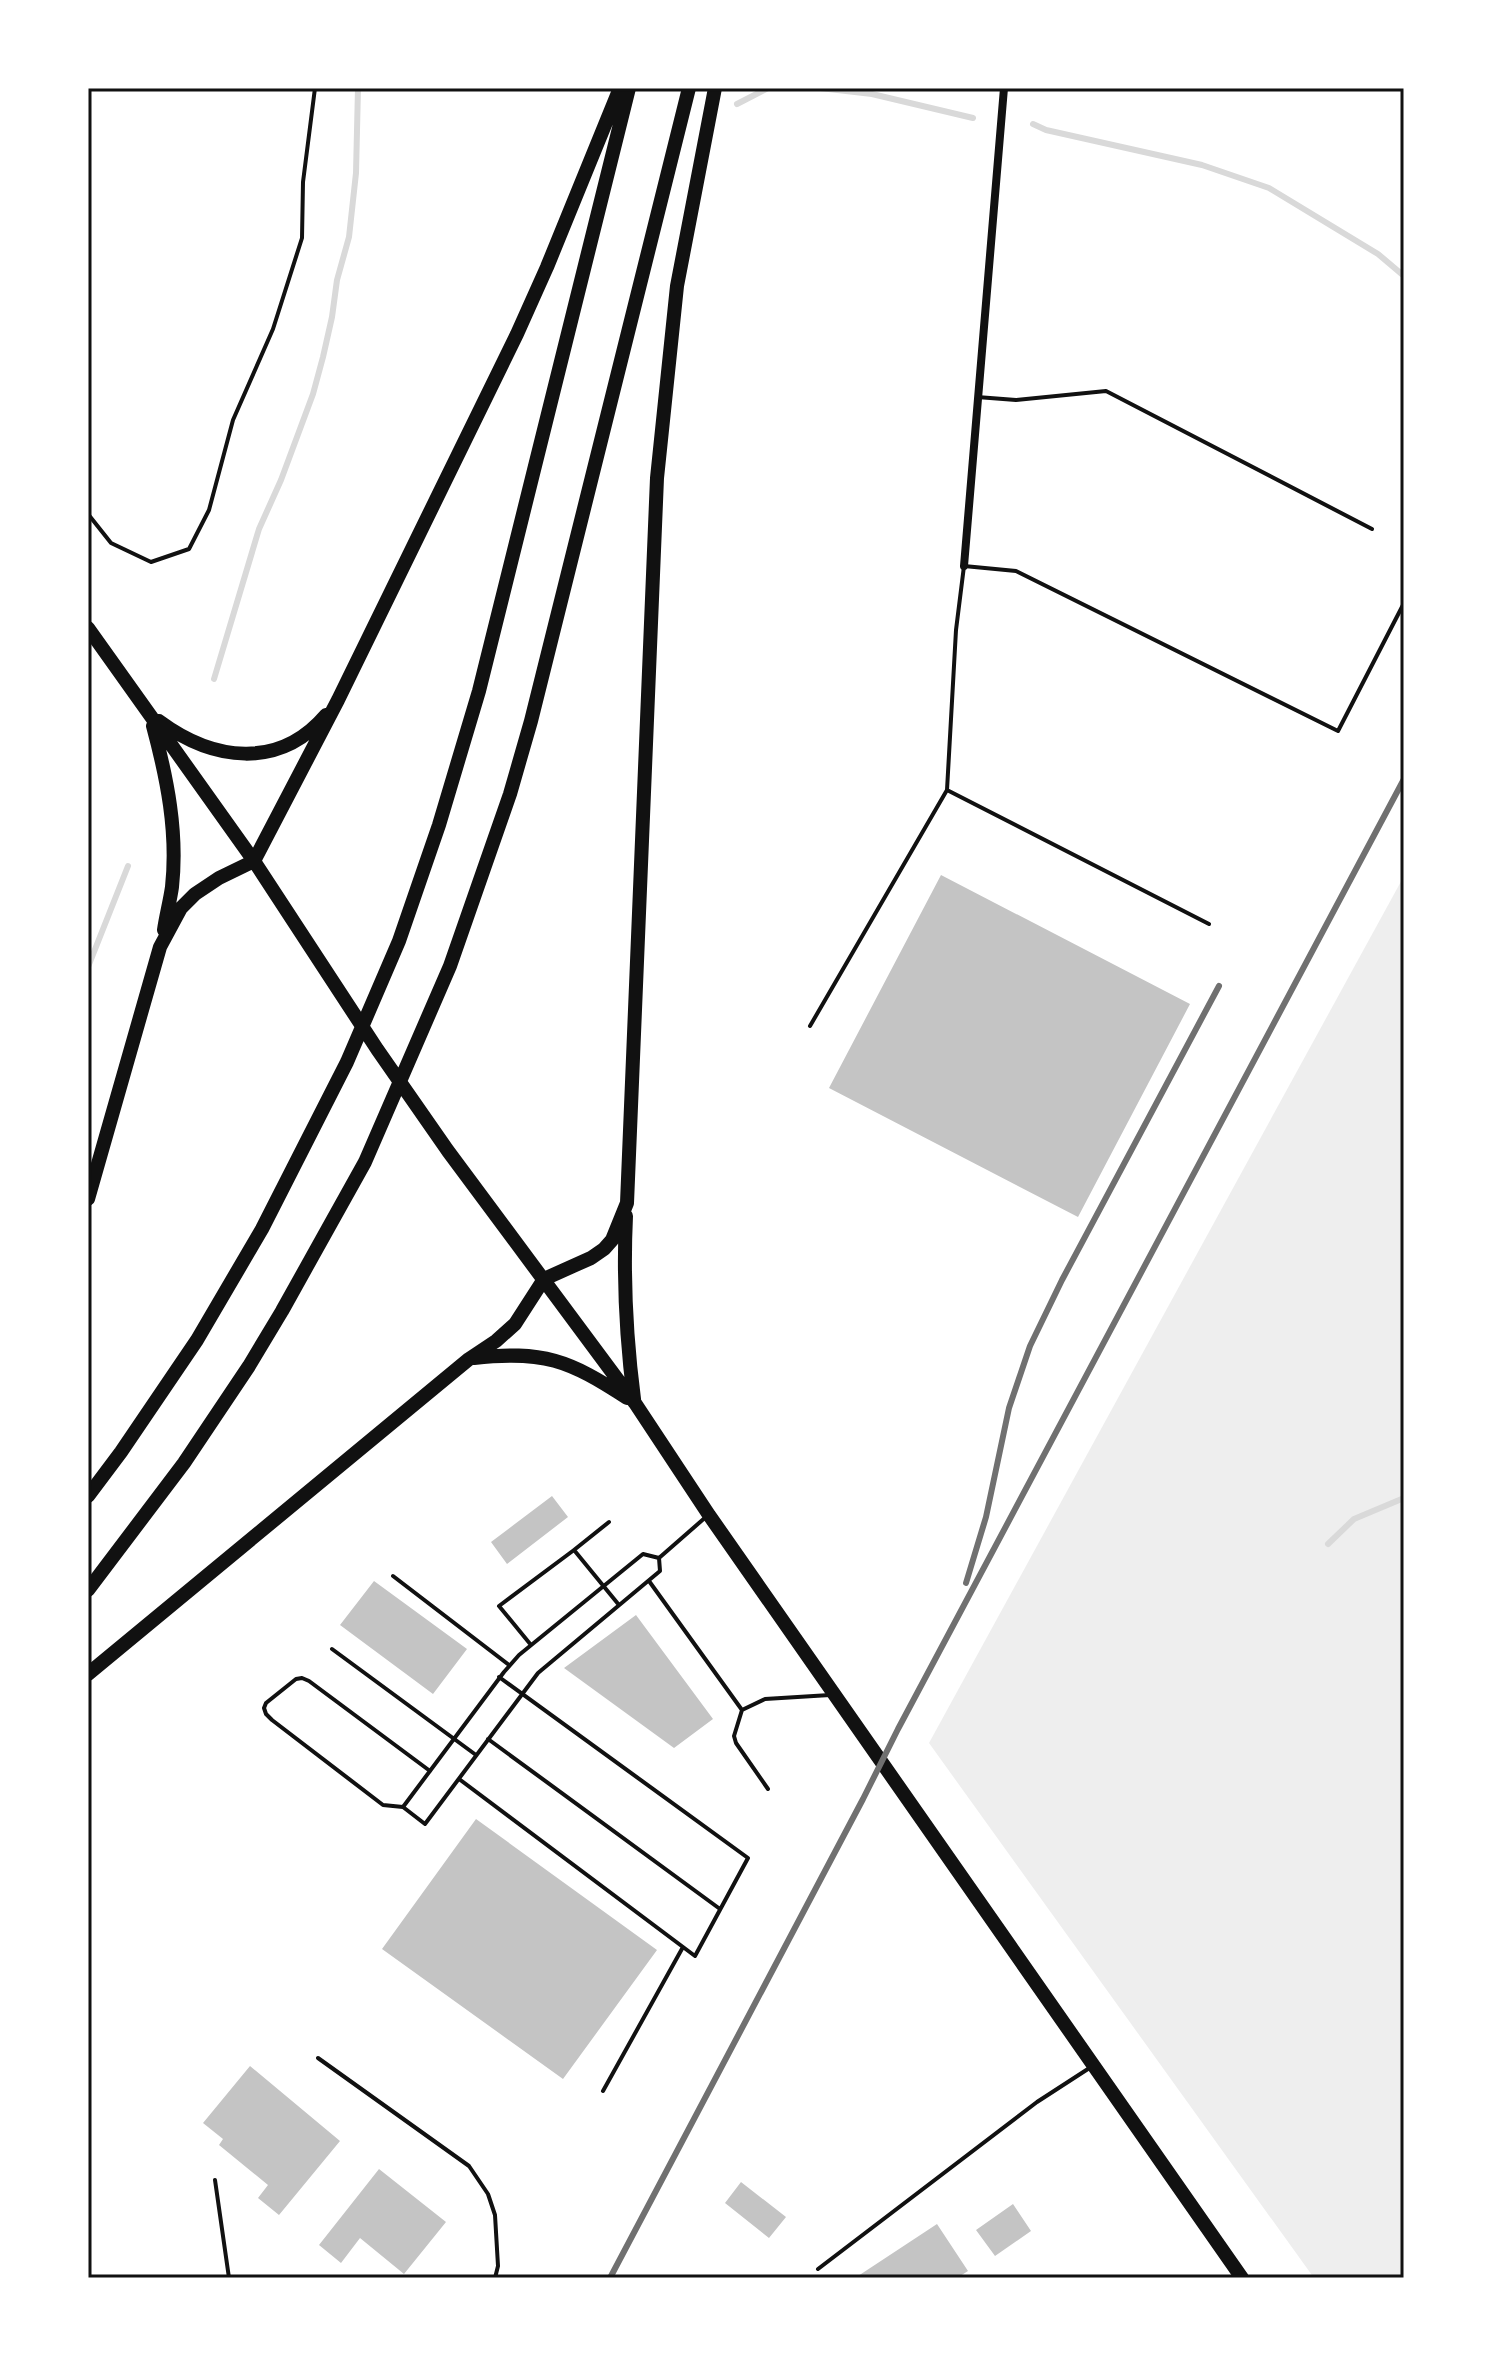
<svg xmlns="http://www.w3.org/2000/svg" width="1492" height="2366" viewBox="0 0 1492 2366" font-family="Cabin,sans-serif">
<rect width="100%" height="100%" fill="#fff"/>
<path fill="#eee" d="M1404,876v1402h-90l-385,-535z"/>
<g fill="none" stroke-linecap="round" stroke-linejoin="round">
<path stroke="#d9d9d9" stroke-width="6" d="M820,88l52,6 101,24
M737,104l31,-16
M1033,124l13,6 156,35 67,23 109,66 26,22
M214,679l45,-150 22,-49 32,-86 10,-37 9,-40 5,-37 12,-43 7,-64 2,-85
M88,967l40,-101
M1328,1544l26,-25 50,-21"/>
</g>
<path fill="#c4c4c4" d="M941,875l249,129 -112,213 -249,-129z
M552,1496l16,21 -61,47 -16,-22z
M374,1581l93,68 -34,45 -93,-69z
M636,1615l77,104 -39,29 -110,-80z
M476,1819l181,131 -94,129 -181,-130z
M250,2066l90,75 -61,74 -21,-17 10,-13 -49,-40 4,-6 -20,-16z
M379,2169l67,53 -42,52 -44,-36 -19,25 -22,-18z
M741,2182l45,35 -17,21 -44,-35z
M1013,2204l18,27 -36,25 -19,-26z
M937,2224l31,47 -11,7h-102z"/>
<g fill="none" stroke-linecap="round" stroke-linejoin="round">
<path stroke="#111" stroke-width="4" d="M88,514l23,29 40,19 38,-13 20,-39 24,-90 40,-91 29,-91 1,-56 12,-94"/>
<path stroke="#111" stroke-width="4" d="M977,397l39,3 90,-9 266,138
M1209,924l-262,-134 9,-160 8,-64 52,5 322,160 66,-128
M810,1026l137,-236
M574,1550l35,-28
M659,1558l48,-42
M393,1576l116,89
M649,1581l93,129 23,-11 65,-4
M531,1645l-32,-39 75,-56 45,55
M332,1649l144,106
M742,1710l-8,26 2,7 32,46
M488,1739l232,170
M430,1771l-121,-90 -7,-3 -6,1 -30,24 -2,5 2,6 6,6 111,85 20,2 22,17 113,-151 122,-102 -1,-13
M459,1779l236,177 53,-98 -249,-181
M403,1807l101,-135 15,-17 124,-101 16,4
M318,2058l151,108 19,28 7,21 3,51 -3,12
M603,2091l80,-144
M215,2180l14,98
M818,2269l219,-167 54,-35"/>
<path stroke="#111" stroke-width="8" d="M964,566l40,-478"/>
<path stroke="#111" stroke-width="14" d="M88,628l166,233 123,188 71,102 187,252 74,112 533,763
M159,721c54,40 120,49 167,-6
M153,726c14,52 25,106 19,161 -2,14 -6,29 -8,43
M88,1199l72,-252 21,-39 14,-14 24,-16 35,-17 84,-161 179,-366 30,-67 73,-179
M626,1216c-3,63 0,121 8,183
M474,1358c69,-8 95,2 153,40
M88,1496l33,-44 76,-112 65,-111 85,-167 52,-121 40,-116 40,-134 150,-603
M88,1590l96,-127 65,-97 33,-55 83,-149 85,-196 60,-172 21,-73 158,-633
M88,1674l381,-315 27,-18 19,-17 29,-45 47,-21 13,-9 8,-9 15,-37 30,-725 20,-192 38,-198"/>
<path stroke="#707070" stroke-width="6" d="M966,1583l20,-66 23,-109 21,-62 32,-66 157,-294
M610,2278l253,-479 35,-70 506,-950"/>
</g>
<rect width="1492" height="2366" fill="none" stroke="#ffffff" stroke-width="180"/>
<rect x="90" y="90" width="1312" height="2186" fill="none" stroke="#111" stroke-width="3"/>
</svg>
